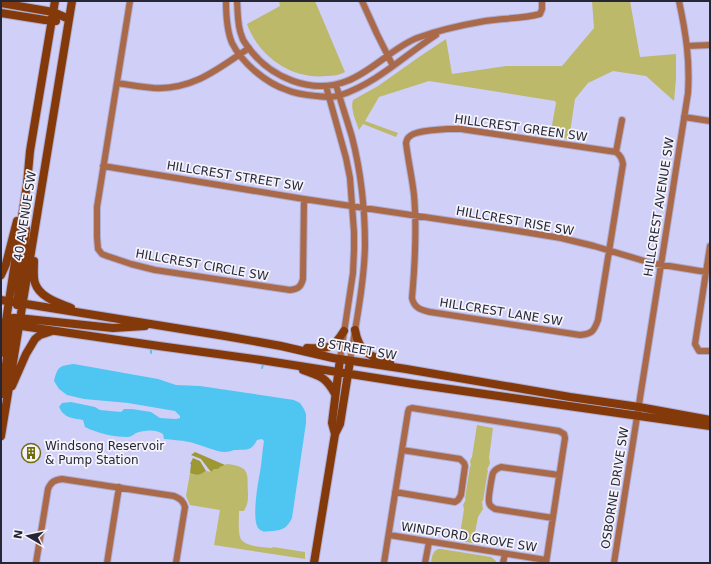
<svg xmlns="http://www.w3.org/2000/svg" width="711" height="564" viewBox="0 0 711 564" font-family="'DejaVu Sans',sans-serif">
<rect width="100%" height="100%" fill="#d0cff8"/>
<path fill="#bcb96b" d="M279,1h36l30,71c-6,3 -12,4 -18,4 -35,4 -68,-19 -80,-52l33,-18z
M592,1h38l10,56 36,-3v25l-2,22 -28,-25 -33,-5 -25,12 -13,16 -6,40 -19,-3 6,-33 -1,-2 -126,-20 -50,16 -14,24 33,12 -2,4 -33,-13 -4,6c-3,-9 -9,-21 -6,-30l25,-14 41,-29 27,-18 6,35 54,-8h56l32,-38z
M477,425l16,3 -4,30 1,5 -3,7h1l-5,31h-1l1,8 -5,8 -5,26 -14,-2 5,-32 -1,-4 3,-6h-1l5,-33h1l-1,-5 2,-4z
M227,464c24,3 20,9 21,29 0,9 0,10 -4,18h-5c0,8 -1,18 1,26 3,10 23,10 32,11l1,-1 32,5v7l-91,-14 6,-35 -30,-5 -4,-9 4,-23c6,3 11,1 16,-2l5,1 3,-3z
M438,549h3l50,8 4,3 2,3h-66c1,-6 1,-11 7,-14z"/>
<path fill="#9d9832" d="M195,452l30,13 -5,2 -2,2h-4l-3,3 -10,-13 -10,-4z
M193,458l7,3 6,10c-6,4 -9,5 -16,2l1,-9h-1z"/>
<path fill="#4fc6f2" d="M74,364l84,15 18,6 24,1 94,14 6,3 4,6 2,5v9l-14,95c-5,10 -9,12 -19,13 -5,0 -10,2 -14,-2 -8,-7 -1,-47 1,-57 2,-10 2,-21 4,-31l-2,-2 -5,1c-6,12 -11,9 -23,10 -3,1 -6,2 -9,2 -10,0 -25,-8 -36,-10 -9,-2 -17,-2 -25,-3l-1,-5c-7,-5 -19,-4 -27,-1 -3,2 -5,4 -9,4 -14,0 -30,-4 -42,-10l-2,-7c-11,-2 -19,-2 -24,-13l3,-4 9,-1 24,5 5,3 21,2 3,-3h8l19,3 9,6 16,1 4,-1v-2l-5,-5 -47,-8 -44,-4 -17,-4 -8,-6 -5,-8c4,-15 5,-15 20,-17z"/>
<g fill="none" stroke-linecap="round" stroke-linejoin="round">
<path stroke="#4fc6f2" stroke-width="2" d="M151,353v-3
M262,368l1,-3"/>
<defs>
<path id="street" d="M130,1l-33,206v30l1,12 4,5 5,2 24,8 24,6 135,20c8,-1 11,-3 13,-11l1,-80
M226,1c0,14 1,30 6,42 10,20 34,40 55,47 9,4 19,5 29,6 9,1 17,2 25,-1 36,-12 64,-40 95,-60
M237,1c1,12 0,25 5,36 1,4 4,7 6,10 22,31 64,48 99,34 26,-10 45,-33 70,-43 22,-8 45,-13 68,-17 18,-3 37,-2 55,-7l2,-5v-8
M362,1l15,33 16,32
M687,46l23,-1
M117,83c12,2 24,4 37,5 39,2 64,-19 95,-40
M336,85c5,17 11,35 16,52 9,35 13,73 13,109 -1,38 -9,77 -15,115
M326,86l20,72 4,20 4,54v18l-1,23 -13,86
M684,117l26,4
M447,129h14l155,23c5,4 6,7 7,12l-25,156c-4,11 -6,14 -18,15l-150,-23c-9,-2 -16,-4 -18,-14 3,-34 5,-69 2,-103 -2,-18 -6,-35 -8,-52 1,-3 1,-5 3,-6 6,-7 29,-7 38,-8z
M616,152l6,-32
M103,166l201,33 214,32 43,7 33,8 57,17 55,9
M710,246l-15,98 4,7h11
M395,492l60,10 3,-2 3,-5 4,-29 -1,-3 -4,-4 -58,-9
M553,518l-58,-9c-3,-2 -6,-3 -6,-7 -1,-4 3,-26 4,-29 2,-4 5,-5 8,-6l58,8
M389,535l157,25
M36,563l12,-74c3,-7 6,-9 14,-10l112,17c7,3 9,5 11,11l-9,56
M107,563l12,-76
M384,563l24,-151 1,-3 3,-1 147,23 5,3 1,4 -19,125
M425,563l4,-21
M503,563l2,-9
M614,563l74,-470c2,-33 -2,-59 -9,-92"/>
<path id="secondary" d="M1,3l52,9 16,7
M1,13l44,7 11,1
M34,261c0,7 -1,16 1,22 5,15 24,20 36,25
M1,275l5,-11 11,-43
M1,300l224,36 56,10 52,12 73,11 164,28 69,10 71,13
M17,305l9,-76
M1,323l158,23 102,14 153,24 296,42
M6,323l6,-5h6l95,10 32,-2
M355,330c4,23 15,26 35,33
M307,348c21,1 26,1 37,-17
M1,353l26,-169 3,-33 25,-150
M303,370c17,6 23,7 32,24
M12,386l14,-32 9,-15 5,-4 12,-4
M2,394l10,-74
M335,434l-3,-11 8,-64
M1,436l71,-435
M314,563l21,-129 5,-10 10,-63"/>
</defs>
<use href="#street" stroke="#aeadd1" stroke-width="8"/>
<use href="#secondary" stroke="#aeadd1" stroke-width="10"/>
<use href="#street" stroke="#aa6949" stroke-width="6"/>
<use href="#secondary" stroke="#84390b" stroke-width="8"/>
</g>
<defs>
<symbol id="building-ring" viewBox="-11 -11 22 22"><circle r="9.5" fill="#f4f3fc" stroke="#726d0b" stroke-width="1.5"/><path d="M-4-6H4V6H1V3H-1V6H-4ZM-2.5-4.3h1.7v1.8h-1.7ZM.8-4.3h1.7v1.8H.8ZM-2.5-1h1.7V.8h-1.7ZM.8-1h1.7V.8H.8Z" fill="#726d0b"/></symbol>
</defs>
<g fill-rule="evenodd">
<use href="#building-ring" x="20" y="442" width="22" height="22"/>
</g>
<g text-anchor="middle" stroke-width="3.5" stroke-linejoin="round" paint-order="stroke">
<g font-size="12" fill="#262635" stroke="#f4f3fc">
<text transform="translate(521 128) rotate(8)" y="4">HILLCREST GREEN SW</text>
<text transform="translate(235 176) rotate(9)" y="4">HILLCREST STREET SW</text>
<text transform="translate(659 207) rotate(-81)" y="4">HILLCREST AVENUE SW</text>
<text transform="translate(25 216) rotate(-81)" y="4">40 AVENUE SW</text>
<text transform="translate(515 221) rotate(10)" y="4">HILLCREST RISE SW</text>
<text transform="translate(202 265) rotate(10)" y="4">HILLCREST CIRCLE SW</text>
<text transform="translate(501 312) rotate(9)" y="4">HILLCREST LANE SW</text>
<text transform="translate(357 349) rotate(10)" y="4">8 STREET SW</text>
<text transform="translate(615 488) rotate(-81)" y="4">OSBORNE DRIVE SW</text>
<text transform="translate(469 537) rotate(9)" y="4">WINDFORD GROVE SW</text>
</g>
<g font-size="12" fill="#262635" stroke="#f4f3fc" text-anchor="start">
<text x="45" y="450">Windsong Reservoir<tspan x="45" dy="14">&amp; Pump Station</tspan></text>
</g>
</g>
<rect width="711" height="564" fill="none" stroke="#262635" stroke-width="4"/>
<g transform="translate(28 536) rotate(279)" stroke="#f4f3fc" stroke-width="3" paint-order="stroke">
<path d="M0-3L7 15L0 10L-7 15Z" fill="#262635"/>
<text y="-6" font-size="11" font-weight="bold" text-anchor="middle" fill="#262635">N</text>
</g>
</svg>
